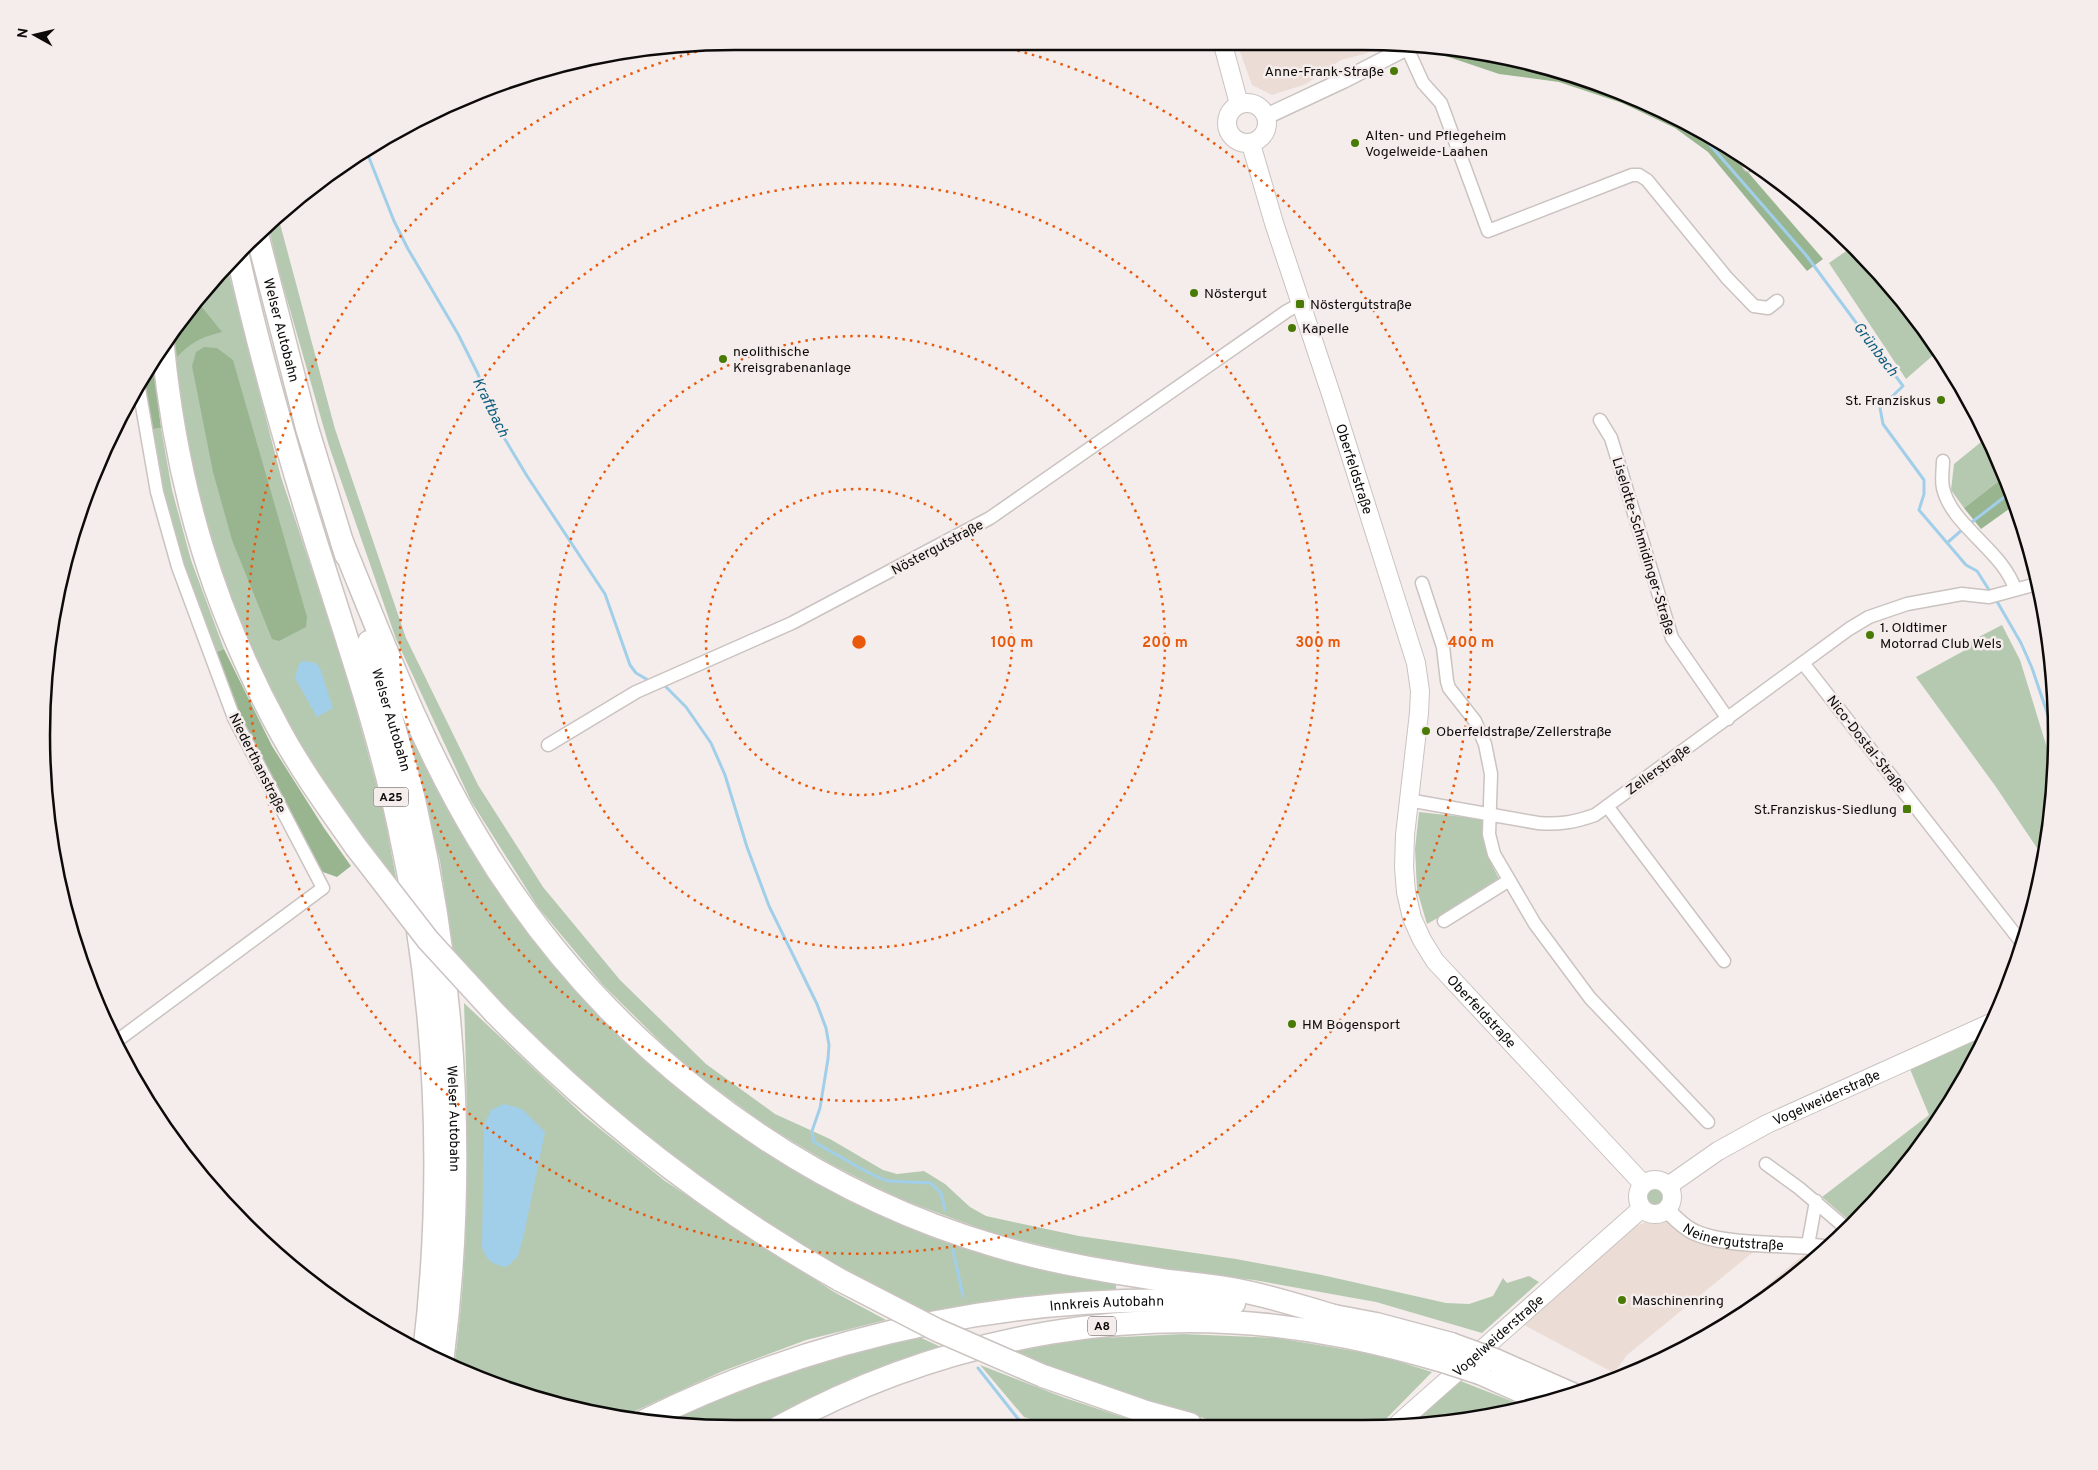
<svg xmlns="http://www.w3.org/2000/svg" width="2098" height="1470" viewBox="0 0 2098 1470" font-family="Overpass,sans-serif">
<rect width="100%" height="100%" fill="#f5edeb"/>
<path fill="#ebdcd6" d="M1236,41h127l23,3 -22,10 -23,6 -35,24 -34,11 -20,-10z
M1651,1220h15l28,19 64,9 -131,107 -13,18 -92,-49 109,-96z
M1807,1252l16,1 -95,65z"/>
<path fill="#b5c9b0" d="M279,220l56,209 71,209 72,147 65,102 77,93 86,84 69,50 55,25 53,31 14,4 27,-3 21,13 25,23 16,9 93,20 157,23 86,16 124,28 23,1 24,-8 10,-18 4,5 22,-7 10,6 -57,51 -106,-31 -122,-22 -91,-11 -89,-16 -79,-19 -100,-37 -66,-34 -62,-37 -82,-60 -82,-81 -65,-78 -67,-106 -75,-162 -67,-193 -51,-178 -9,-39z
M1852,247l32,30 54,74 -32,28 -77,-116z
M227,266l54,211 63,189 39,142 15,80 -77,-105 -47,-81 -44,-96 -33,-103 -21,-114 -5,-52 42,-59z
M161,428l11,62 19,70 33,89 -10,4 -40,-111 -27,-112z
M1986,438l18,39 -40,31 -13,-18 3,-26z
M2002,625l18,35 35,114 -12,83 -47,-70 -80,-110 53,-29 -2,-5z
M402,716l161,257 265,213 288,97v7c-65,3 -128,7 -190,24l-81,-43 -97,-59 -85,-60 -85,-71 -124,-127 -14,-93z
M1419,812l63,7c1,26 6,40 19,63l-74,42 -10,-34 -2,-41z
M464,1003l120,113 81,65 169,111 52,28 -80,20 -83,31 -99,45 -68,-11 -102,-38c17,-121 14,-243 10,-364z
M1990,1030l-5,12 -71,115 -62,66 -30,-26 107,-82 -19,-46z
M1645 1196a10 10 0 1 1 20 0a10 10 0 1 1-20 0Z
M913,1334l30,14 -91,30 -95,49h-67l-29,-5 103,-44z
M1183,1334l94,4 101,17 54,17 -50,51 -157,1 -90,-25 -123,-47 70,-13z
M980,1365l85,33 82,27h-97l-26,-8z
M1458,1380l71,28 -75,15h-44z"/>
<path fill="#98b590" d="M1432,48l67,7 129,39 73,36 39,33 83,96 -16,12 -99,-119 -33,-24 -53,-25 -63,-21 -60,-8 -71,-24z
M197,301l25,31c-21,5 -30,10 -45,25l-3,-25z
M204,347l13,1 16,12 74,257 -1,10 -27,14 -7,-2 -40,-99 -19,-68 -21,-106 4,-14z
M153,362l8,66 -14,2 -7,-51z
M2004,477l12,27 -35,25 -17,-21z
M224,649l48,97 52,82 27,38 -14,11 -17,-6 -84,-161 -22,-57z"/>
<path fill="#a1cfea" d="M303,661l13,2 4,5 13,40 -16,9 -22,-39 4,-14z
M504,1104l18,5 23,23 -21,102 -6,22 -11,11c-14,-2 -21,-6 -25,-20l2,-122 7,-15z"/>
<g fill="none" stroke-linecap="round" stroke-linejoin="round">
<path stroke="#a1cfea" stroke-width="3" d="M1489,54l3,2 17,2
M1674,117l24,14 108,124 97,131 -23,22 3,16 41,56v14l-5,16 47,55 11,6 14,22
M366,150l28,71 14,28 50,85 20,40 19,52 30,50 78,118 25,71 6,8 12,7
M1968,525l43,-33
M1947,543l16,-14
M1995,598l26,45 11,25 22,65
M663,684l23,23 25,36 14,32 22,72 22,59 48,98 9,24 3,17 -1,14 -8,49 -8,23 2,11 55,31 18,8 44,2 10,10 4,17
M953,1250l10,46
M978,1368l41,52 2,5"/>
<defs>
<path id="minor" d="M1407,48l16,35 18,20 47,128 144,-56h7l8,5 80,98 27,28 14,2 9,-7
M1749,165l2,-3
M1600,420l11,18 61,200 56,81
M1943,461c0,8 -2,19 0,27 8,37 60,63 72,101
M1422,583l21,64 4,34 2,7 26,33 10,23 6,30 -2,60 5,20 41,70 55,74 118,124
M1803,663l219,280
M548,745l88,-53 156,-69 198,-105 297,-207 13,-7
M1408,800l130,23c21,2 37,-1 57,-8l254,-186 20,-12 38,-13 55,-10 27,3 48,-13
M1607,806l117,155
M1444,921l64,-40
M114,1043l209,-155 -89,-170 -56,-151 -21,-75 -19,-109
M1766,1164l33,24 48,41
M1808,1245l8,-44"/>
<g id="tertiary">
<path d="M1267,116l77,-36 66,-34"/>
<path id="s1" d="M1667,1210c8,8 16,17 27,22 31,15 97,11 134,16"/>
</g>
<g id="secondary">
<path d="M1222,41l17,63"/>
<circle cx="1247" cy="123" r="20"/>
<path id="s2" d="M1251,144l23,79 58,174 84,266 4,28 -1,22 -14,122 -1,32 2,25 6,26 10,22 13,21 208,223"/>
<circle cx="1655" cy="1197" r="17"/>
<path id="s3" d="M1668,1186l50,-35 49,-27 226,-102"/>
<path id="s4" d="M1399,1423l242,-214"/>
</g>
<g id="motorway">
<path id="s5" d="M258,238l49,190 39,127"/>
<path d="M238,256c21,96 48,190 77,283 30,95 63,190 84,288 38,174 46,351 25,527"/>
<path d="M163,347c14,141 50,262 118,386 22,40 49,77 75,114"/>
<path d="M342,542c41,100 79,202 135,295 114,193 303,346 519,409 57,17 115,26 173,35 24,3 49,5 73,10 31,6 61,16 92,25"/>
<path id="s6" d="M369,642c15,56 35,111 47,167 41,182 50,369 26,554"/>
<path d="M495,1013c102,104 218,195 345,267"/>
<path d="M1318,1313l58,11 75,20"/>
<path d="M1495,1360l77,34"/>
<path d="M1480,1373l67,30"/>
<path d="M1043,1376l100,35 47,13"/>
<path id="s7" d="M646,1420c183,-90 385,-130 588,-117"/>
<path d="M779,1427c170,-93 371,-129 562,-91 34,6 66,15 99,24"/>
</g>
</defs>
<use href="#minor" stroke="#cac3c0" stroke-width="15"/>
<use href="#tertiary" stroke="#cac3c0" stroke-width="18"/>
<use href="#secondary" stroke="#cac3c0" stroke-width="20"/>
<use href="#motorway" stroke="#cac3c0" stroke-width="25"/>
<use href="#minor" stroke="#fff" stroke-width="12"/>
<use href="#tertiary" stroke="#fff" stroke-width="15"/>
<use href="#secondary" stroke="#fff" stroke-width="18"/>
<use href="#motorway" stroke="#fff" stroke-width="22"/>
<defs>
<path id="motorway-bridge" d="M356,847l72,93 67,73
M840,1280l97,50 106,46
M1451,1344l44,16
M1440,1360l40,13"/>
</defs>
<use href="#motorway-bridge" stroke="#cac3c0" stroke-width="25" stroke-linecap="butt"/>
<use href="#motorway-bridge" stroke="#fff" stroke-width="22"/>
</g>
<g fill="none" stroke="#e8590c" stroke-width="2.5" stroke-dasharray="2.5 5">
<circle cx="859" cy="642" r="153"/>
<circle cx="859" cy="642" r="306"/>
<circle cx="859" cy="642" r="459"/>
<path d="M981 42A612 612 0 1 1 737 42"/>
</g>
<g fill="#497a05" stroke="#f5edeb" stroke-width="2">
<circle cx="1394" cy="71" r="5"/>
<circle cx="1355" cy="143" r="5"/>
<circle cx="1194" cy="293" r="5"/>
<rect x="1295" y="299" width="10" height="10" rx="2.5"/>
<circle cx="1292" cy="328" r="5"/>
<circle cx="723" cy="359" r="5"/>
<circle cx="1941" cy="400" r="5"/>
<circle cx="1870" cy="635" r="5"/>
<circle cx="1426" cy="731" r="5"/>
<rect x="1902" y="804" width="10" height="10" rx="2.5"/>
<circle cx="1292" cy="1024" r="5"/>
<circle cx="1622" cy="1300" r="5"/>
</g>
<g text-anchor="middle" stroke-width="5" stroke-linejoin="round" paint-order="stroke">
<g fill="#f5edeb" stroke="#534f4e" stroke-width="1">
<rect x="373.5" y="787.5" width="35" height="19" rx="4"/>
<rect x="1088" y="1316.5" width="28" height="19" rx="4"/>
</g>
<g font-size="12" font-weight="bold" fill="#0d0b0a">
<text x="391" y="801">A25</text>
<text x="1102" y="1330">A8</text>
</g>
<g font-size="14" fill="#0d0b0a" stroke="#f5edeb" text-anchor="start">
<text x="1384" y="76" text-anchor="end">Anne-Frank-Straße</text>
<text x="1365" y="140">Alten- und Pflegeheim<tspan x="1365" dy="16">Vogelweide-Laahen</tspan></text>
<text x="1204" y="298">Nöstergut</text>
<text x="1310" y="309">Nöstergutstraße</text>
<text x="1302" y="333">Kapelle</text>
<text x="733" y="356">neolithische<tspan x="733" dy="16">Kreisgrabenanlage</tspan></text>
<text x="1931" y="405" text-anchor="end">St. Franziskus</text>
<text x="1880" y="632">1. Oldtimer<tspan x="1880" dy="16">Motorrad Club Wels</tspan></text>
<text x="1436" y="736">Oberfeldstraße/Zellerstraße</text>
<text x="1897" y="814" text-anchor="end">St.Franziskus-Siedlung</text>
<text x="1302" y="1029">HM Bogensport</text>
<text x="1632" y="1305">Maschinenring</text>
</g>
<g font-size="14" fill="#0d0b0a" stroke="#f5edeb">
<text dy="5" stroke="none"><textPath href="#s5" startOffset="95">Welser Autobahn</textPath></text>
<text dy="5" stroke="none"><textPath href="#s2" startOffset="341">Oberfeldstraße</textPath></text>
<text transform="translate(1644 546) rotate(73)" y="5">Liselotte-Schmidinger-Straße</text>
<text transform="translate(937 547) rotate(-28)" y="5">Nöstergutstraße</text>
<text dy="5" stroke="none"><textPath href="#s6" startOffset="81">Welser Autobahn</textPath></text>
<text transform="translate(1867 744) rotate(52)" y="5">Nico-Dostal-Straße</text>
<text transform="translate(258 763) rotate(63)" y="5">Niederthanstraße</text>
<text transform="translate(1658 769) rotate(-36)" y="5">Zellerstraße</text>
<text dy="5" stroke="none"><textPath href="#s2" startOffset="919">Oberfeldstraße</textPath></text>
<text dy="5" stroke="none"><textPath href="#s3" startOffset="182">Vogelweiderstraße</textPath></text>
<text dy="5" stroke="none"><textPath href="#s6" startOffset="486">Welser Autobahn</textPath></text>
<text dy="5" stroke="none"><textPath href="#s1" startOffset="75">Neinergutstraße</textPath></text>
<text dy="5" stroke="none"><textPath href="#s7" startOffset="479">Innkreis Autobahn</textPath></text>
<text dy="5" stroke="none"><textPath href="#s4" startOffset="132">Vogelweiderstraße</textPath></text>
</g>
<g font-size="15" font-style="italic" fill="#0b5c7f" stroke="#f5edeb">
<text transform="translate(1876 349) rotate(53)" y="5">Grünbach</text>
<text transform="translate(491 407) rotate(64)" y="5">Kraftbach</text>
</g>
</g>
<path d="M0 0H2098V1470H0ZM735 50H1363A685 685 0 0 1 2048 735V735A685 685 0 0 1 1363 1420H735A685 685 0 0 1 50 735V735A685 685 0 0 1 735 50Z" fill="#f5edeb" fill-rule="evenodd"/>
<path fill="none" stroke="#0d0b0a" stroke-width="2.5" d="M735 50H1363A685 685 0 0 1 2048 735V735A685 685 0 0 1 1363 1420H735A685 685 0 0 1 50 735V735A685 685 0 0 1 735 50Z"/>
<circle cx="859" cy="642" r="8" fill="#e8590c" stroke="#f5edeb" stroke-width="2.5"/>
<g font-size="15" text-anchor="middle" font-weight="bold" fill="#e8590c" stroke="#f5edeb" stroke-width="5" stroke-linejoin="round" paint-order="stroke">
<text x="1012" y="647">100 m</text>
<text x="1165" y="647">200 m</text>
<text x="1318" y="647">300 m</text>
<text x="1471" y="647">400 m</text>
</g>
<g transform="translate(35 35) rotate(278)" stroke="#f5edeb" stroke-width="4" paint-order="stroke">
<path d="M0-4L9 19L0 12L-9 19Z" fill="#0d0b0a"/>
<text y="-8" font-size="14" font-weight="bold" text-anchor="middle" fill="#0d0b0a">N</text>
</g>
</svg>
